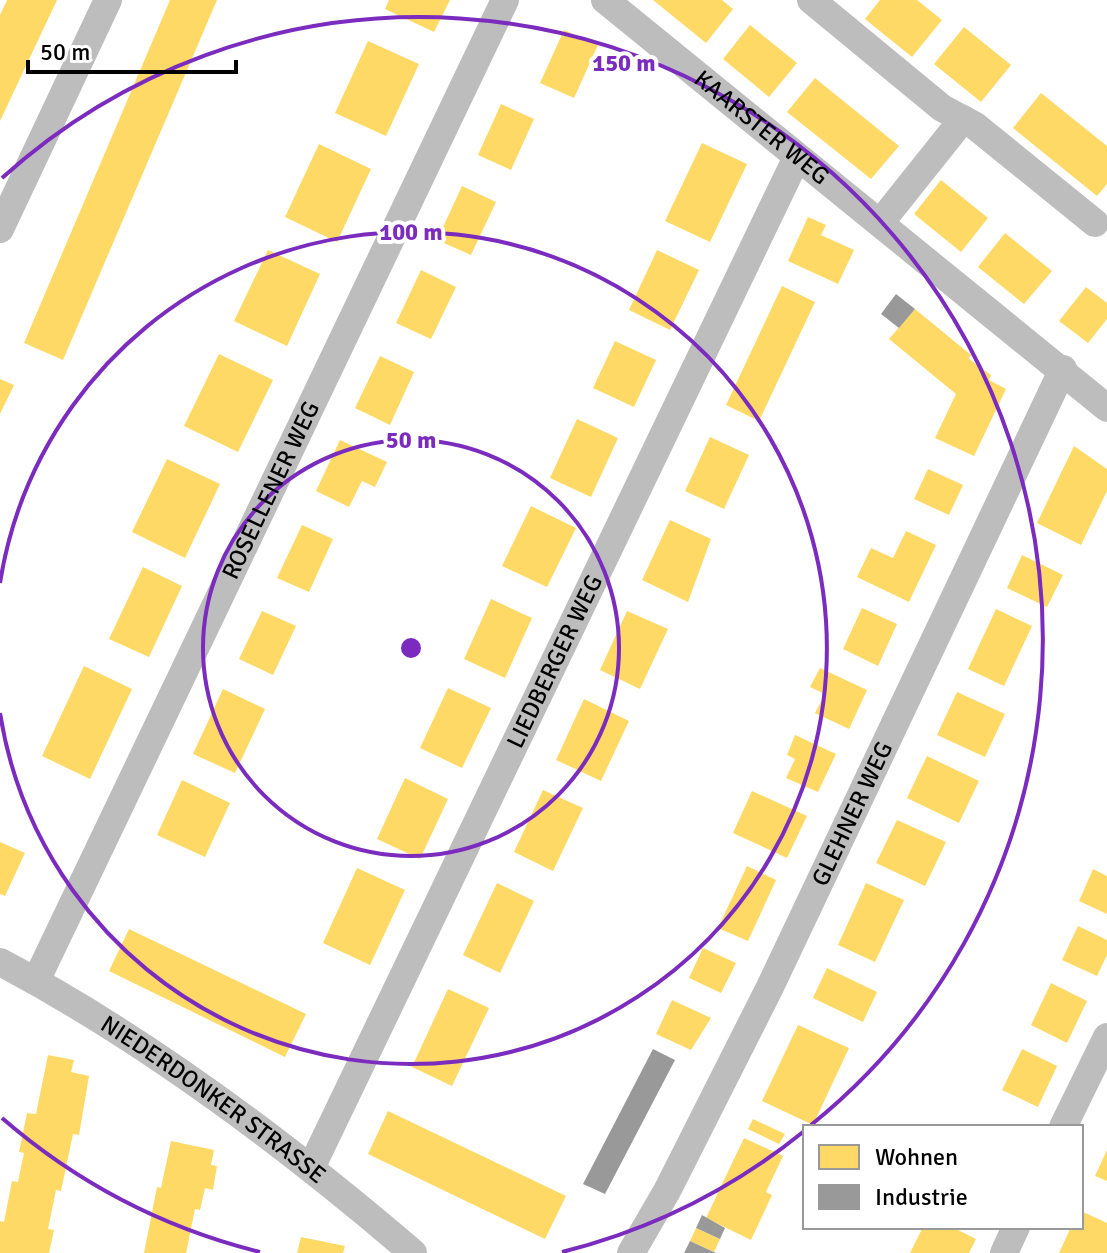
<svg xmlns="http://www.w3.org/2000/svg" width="1107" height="1253" viewBox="0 0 1107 1253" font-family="Signika,sans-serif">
<rect width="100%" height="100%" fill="#fff"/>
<path fill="#ffd966" d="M7,0h50l-57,121v-106z
M170,0h47l-154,360 -39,-17z
M389,0h61l-16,32 -49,-23z
M653,0h69l11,9 -27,34z
M880,0h37l25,20 -30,37 -47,-38z
M750,25l47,38 -28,34 -46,-38z
M964,27l47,38 -30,37 -47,-38z
M564,30l34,15 -24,53 -34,-15z
M368,41l51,23 -33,72 -51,-23z
M815,78l84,68 -28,33 -84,-67z
M1041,93l66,53v38l-10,12 -84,-68z
M501,104l33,15 -23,51 -33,-15z
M702,143l45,21 -37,78 -45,-21z
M319,144l52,25 -34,73 -52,-25z
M941,180l47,38 -27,34 -47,-38z
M462,186l34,16 -25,53 -34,-15z
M808,217l18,8 -5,10 33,15 -16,34 -50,-23z
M1005,233l47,38 -28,33 -46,-37z
M268,250l52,24 -33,72 -53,-25z
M657,250l42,20 -29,60 -41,-20z
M421,270l35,17 -25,52 -35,-16z
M782,286l33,16 -56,119 -33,-16z
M1086,287l21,16v16l-19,24 -29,-22z
M915,309l56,46 -2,4 22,16 -2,5 17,9 -32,67 -39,-18 21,-44 -67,-55z
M615,341l41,19 -22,47 -41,-19z
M219,354l54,26 -35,72 -54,-26z
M380,356l34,16 -24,53 -35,-17z
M0,379l14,6 -14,29z
M577,419l41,19 -27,59 -41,-19z
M710,437l39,18 -25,54 -39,-18z
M340,440l47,22 -12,25 -13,-6 -13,26 -33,-16z
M1074,446l33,23v22l-26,54 -44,-22z
M167,459l53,25 -35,74 -53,-26z
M928,469l35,16 -14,30 -35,-16z
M531,506l45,22 -29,59 -45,-21z
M670,520l41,19 -23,63 -46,-22z
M302,525l31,14 -24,53 -32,-14z
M906,531l30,14 -27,57 -52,-25 14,-29 22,10z
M1022,555l41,20 -16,32 -40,-19z
M143,567l39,19 -33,71 -40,-18z
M491,599l41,19 -27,60 -41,-19z
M862,608l35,16 -19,42 -35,-17z
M996,609l36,17 -28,60 -36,-17z
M262,611l34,15 -23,49 -34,-16z
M627,611l41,18 -28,60 -40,-19z
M84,666l48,23 -42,90 -48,-23z
M820,668l47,22 -18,39 -34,-16 10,-19 -15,-7z
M448,688l43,20 -29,60 -42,-20z
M223,689l42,20 -30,64 -42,-19z
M957,692l48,22 -20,43 -48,-22z
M584,699l45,22 -28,60 -45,-21z
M795,735l41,19 -18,38 -32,-14 9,-19 -8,-4z
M927,756l52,25 -20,42 -52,-25z
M405,778l43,21 -28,60 -43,-20z
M182,780l48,23 -25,54 -48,-22z
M543,790l40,18 -30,63 -39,-19z
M752,791l55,25 -20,42 -54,-25z
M897,820l49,22 -21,44 -49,-23z
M0,842l25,11 -20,43 -5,-2z
M747,866l29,14 -28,61 -30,-13z
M357,868l48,22 -35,75 -47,-22z
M1093,869l14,7v38l-28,-13z
M497,883l37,18 -34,72 -37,-18z
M866,883l38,17 -29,62 -37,-17z
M1078,926l29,14v15l-10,21 -35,-16z
M129,929l177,85 -21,43 -176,-86z
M703,948l33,15 -15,30 -32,-15z
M827,968l50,24 -14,30 -50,-24z
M1051,983l36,18 -20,42 -36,-18z
M448,989l41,19 -37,78 -40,-19z
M672,1000l39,18 -20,32 -35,-16z
M798,1025l51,23 -36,77 -51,-24z
M1022,1049l35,17 -19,41 -36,-17z
M48,1055l26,5 -3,12 18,4 -10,59 -6,-1 -12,57 -5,-1 -8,39 6,1 -5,23h-49v-32l4,1 8,-41 6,1 6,-29 -5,-1 8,-39 9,1z
M388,1111l178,85 -21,43 -177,-85z
M753,1119l32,15 -6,10 -31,-15z
M744,1138l39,18 -17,36 6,3 -21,45 -45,-22z
M171,1141l43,9 -3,15 6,1 -4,24 -8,-2 -5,22 -5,-1 -9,44h-42l13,-66 4,1z
M1107,1150v31l-12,-5z
M1081,1211l26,12v30h-48l12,-26h10z
M923,1227h29l24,12 -7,14h-59z
M696,1228l24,11 -6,13 -24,-11z
M301,1237l44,9 -2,7h-46z"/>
<path fill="#999" d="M896,294l19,15 -16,19 -18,-14z
M653,1049l22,11 -70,134 -22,-10z
M702,1215l23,13 -5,11 -24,-11z
M690,1241l26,12h-32z"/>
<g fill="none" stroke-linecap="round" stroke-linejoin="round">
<g stroke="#bdbdbd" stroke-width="28">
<path id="s1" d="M605,0l502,408"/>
<path d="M811,0l131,108 32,17 121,98"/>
<path d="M880,223l83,-104"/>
<path d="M0,229l108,-229"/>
<path id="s2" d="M0,962c146,77 288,184 413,291"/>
<path id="s3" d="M36,981l469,-981"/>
<path d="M1063,1127l44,-90"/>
<path id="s4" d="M311,1168l486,-1011"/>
<path id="s5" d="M631,1253l36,-62 103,-204 293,-618"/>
<path d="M1004,1253l12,-26"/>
</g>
</g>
<g fill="none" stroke="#7b2cbf" stroke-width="4">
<circle cx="411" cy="648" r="208"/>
<path d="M0 583A416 416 0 1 1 0 713"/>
<path d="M803 1132A623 623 0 0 1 562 1252M260 1252A623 623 0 0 1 2 1118M2 178A623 623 0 1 1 811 1125"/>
</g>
<g text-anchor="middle" stroke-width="8" stroke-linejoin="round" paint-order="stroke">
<g font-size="24" fill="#000" stroke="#fff">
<text dy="8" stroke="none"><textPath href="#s1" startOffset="202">KAARSTER WEG</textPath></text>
<text dy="8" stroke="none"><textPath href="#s3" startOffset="544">ROSELLENER WEG</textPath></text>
<text dy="8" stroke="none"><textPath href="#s4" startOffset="562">LIEDBERGER WEG</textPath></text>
<text dy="8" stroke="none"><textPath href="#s5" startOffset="492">GLEHNER WEG</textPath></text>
<text dy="8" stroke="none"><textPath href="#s2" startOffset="254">NIEDERDONKER STRASSE</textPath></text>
</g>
</g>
<circle cx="411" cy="648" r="12" fill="#7b2cbf" stroke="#fff" stroke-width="4"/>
<g font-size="24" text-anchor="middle" font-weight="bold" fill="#7b2cbf" stroke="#fff" stroke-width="8" stroke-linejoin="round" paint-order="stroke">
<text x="624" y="71">150 m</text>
<text x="411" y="240">100 m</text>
<text x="411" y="448">50 m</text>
</g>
<rect x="803" y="1125" width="280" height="104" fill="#ffffff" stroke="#999999" stroke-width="2"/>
<rect x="819" y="1145" width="40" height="24" fill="#ffd966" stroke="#999999" stroke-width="2"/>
<text x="875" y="1165" font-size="24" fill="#000000">Wohnen</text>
<rect x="819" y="1185" width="40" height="24" fill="#999999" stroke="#999999" stroke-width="2"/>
<text x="875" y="1205" font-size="24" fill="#000000">Industrie</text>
<path d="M28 60v12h208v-12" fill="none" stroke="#000000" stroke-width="4"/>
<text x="40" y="60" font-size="24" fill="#000000" stroke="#ffffff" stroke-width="6" paint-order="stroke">50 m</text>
</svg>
